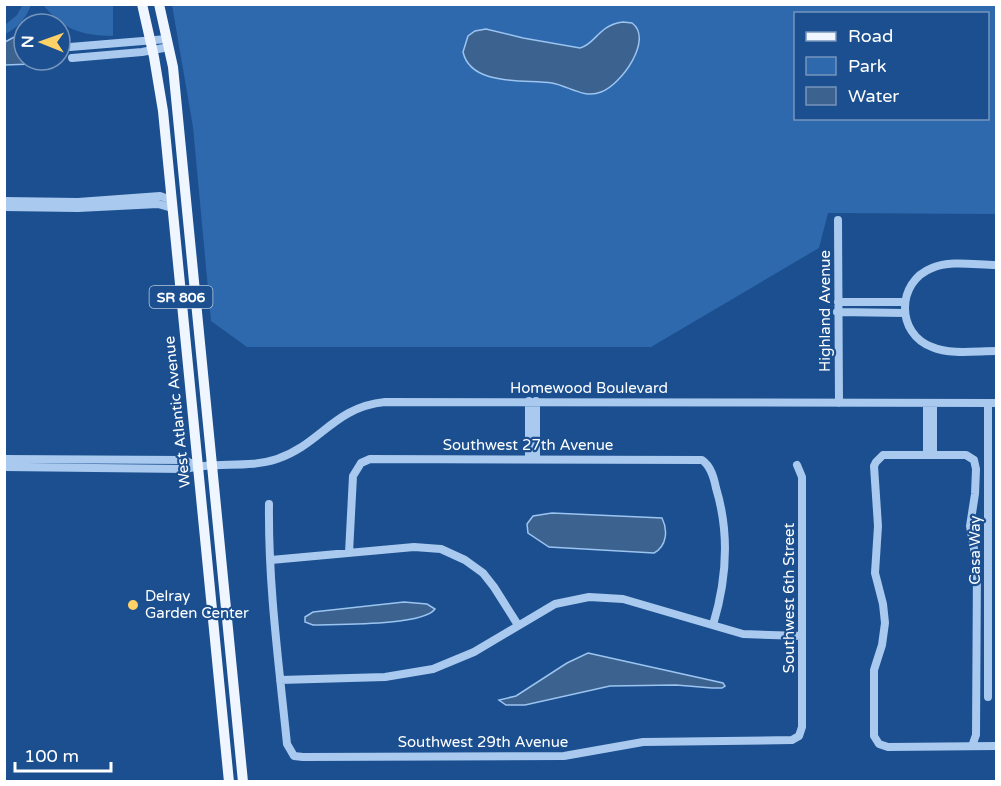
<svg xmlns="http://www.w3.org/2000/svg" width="1001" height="786" viewBox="0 0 1001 786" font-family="'Varela Round',sans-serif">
<rect width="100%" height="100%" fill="#1b4f8f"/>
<path fill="#2e69ad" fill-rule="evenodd" d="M23,4l8,1c-5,13 -13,23 -26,29v-9l12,-10z
M43,5h70v31c-34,-1 -48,-6 -70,-31z
M172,5h824v209l-168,-1 -9,35 -168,99h-404l-36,-26 -18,-194zM796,14h192v104h-192z"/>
<path fill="#3c6290" stroke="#9cc4f0" stroke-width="1.5" d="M623,22l9,1c22,16 -11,62 -31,69 -17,7 -32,-6 -49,-9 -26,-4 -81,4 -89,-31l5,-16 7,-5 11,-2 37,9 57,10c16,-4 18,-23 43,-26z
M24,29v31h11l-3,4 -27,1v-23l15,-8z
M552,513l110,5c6,12 5,28 -8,35l-105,-6 -21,-14 -1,-9 6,-8z
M404,602l23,2 8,5c-12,17 -100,15 -122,16l-8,-3v-5l8,-5z
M588,653l135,30 2,3 -3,2h-10l-36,-3 -66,1 -85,19h-19l-7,-5 17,-4 51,-33z"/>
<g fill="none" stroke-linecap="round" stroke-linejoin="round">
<path stroke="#a9c9ee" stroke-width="8" d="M70,47l97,-8
M72,58l70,-6 27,-5
M4,201l74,1 82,-6 12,4
M4,207l74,1 80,-4 14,4
M838,220l1,183
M996,265c-20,0 -46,-5 -64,3 -36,14 -36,66 0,79 19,8 44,4 64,4
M838,302h67
M837,312l68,1
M529,401v58
M536,401v58
M927,454v-51
M933,454v-51
M4,459l180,1 13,6
M4,467l182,2c30,-8 61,0 91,-10 44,-15 57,-52 108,-57l611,1
M269,504c-1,80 10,161 18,240l7,12 9,1 261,-1 79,-14 149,-2 7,-4 3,-9v-250l-5,-12
M349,553l4,-77 8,-13 9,-4 332,1c9,6 12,18 14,28 14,46 11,91 -3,137
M271,560l143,-13 27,2 24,11 18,13 11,14 24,38
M280,680l105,-3 48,-8 41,-17 81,-48 34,-7 34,2 120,35 59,2
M988,697v-294
M972,746l4,-11 1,-169 -7,-40 5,-32 1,-25 -2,-9 -8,-5h-83l-7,7 -2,4 4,60 -3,47 8,31 2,19 -3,22 -8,25v66l5,8 9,3 108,-1"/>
<path stroke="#f0f6ff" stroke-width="10" d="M142,4l12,53 9,54 66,671
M159,4l14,63 70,715"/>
</g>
<circle fill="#ffd166" stroke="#1b4f8f" stroke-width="2" cx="133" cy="605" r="6"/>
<g text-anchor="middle" stroke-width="4.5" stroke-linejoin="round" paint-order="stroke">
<rect fill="#1b4f8f" stroke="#bbcadd" stroke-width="1.5" x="149.5" y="286" width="63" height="22" rx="4.5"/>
<g font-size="14" font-weight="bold" fill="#fff">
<text x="181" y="302">SR 806</text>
</g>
<g font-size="15" fill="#fff" stroke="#1b4f8f">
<text transform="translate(825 311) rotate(-90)" y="5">Highland Avenue</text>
<text x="589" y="393">Homewood Boulevard</text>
<text transform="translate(177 412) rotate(-96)" y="5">West Atlantic Avenue</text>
<text x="528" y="450">Southwest 27th Avenue</text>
<text transform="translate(975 550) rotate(-90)" y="5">Casa Way</text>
<text transform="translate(789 598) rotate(-90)" y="5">Southwest 6th Street</text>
<text x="483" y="747">Southwest 29th Avenue</text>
</g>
<g font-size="15" fill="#fff" stroke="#1b4f8f" text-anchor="start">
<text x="145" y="601">Delray<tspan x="145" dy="17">Garden Center</tspan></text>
</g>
</g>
<rect width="1001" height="786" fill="none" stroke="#ffffff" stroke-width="12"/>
<rect x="794" y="12" width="195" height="108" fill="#1b4f8f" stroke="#7695bc" stroke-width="1.5"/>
<rect x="806" y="32" width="30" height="9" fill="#f0f6ff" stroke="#7695bc" stroke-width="1.5"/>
<text x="848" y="42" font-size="18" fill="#ffffff">Road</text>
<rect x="806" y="57" width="30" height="18" fill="#2e69ad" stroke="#7695bc" stroke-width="1.5"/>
<text x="848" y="72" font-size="18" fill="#ffffff">Park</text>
<rect x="806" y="87" width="30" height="18" fill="#3c6290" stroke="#7695bc" stroke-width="1.5"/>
<text x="848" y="102" font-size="18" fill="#ffffff">Water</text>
<g transform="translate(42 42) rotate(271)"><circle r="28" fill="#1b4f8f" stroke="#7695bc" stroke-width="1.5"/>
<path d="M0-4.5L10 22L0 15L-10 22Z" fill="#ffd166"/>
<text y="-9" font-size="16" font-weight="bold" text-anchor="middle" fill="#ffffff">N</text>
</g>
<path d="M15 762v9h96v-9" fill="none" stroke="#ffffff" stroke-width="3"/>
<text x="24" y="762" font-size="18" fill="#ffffff" stroke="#1b4f8f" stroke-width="4.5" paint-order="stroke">100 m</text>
</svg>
